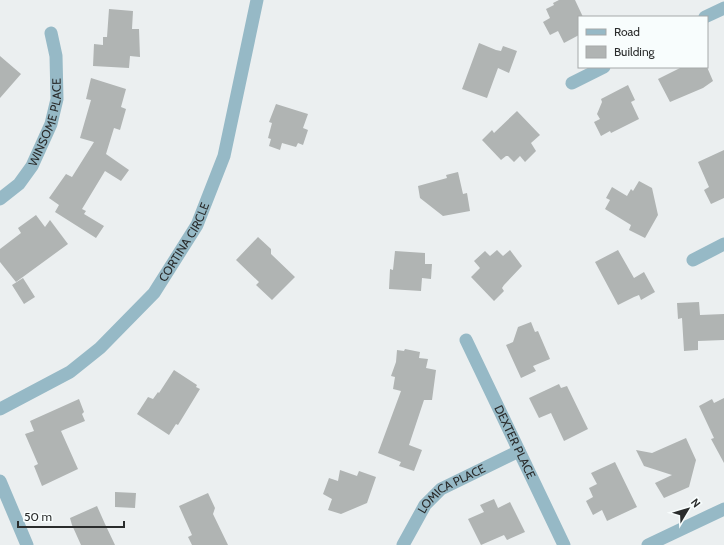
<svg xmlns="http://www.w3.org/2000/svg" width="724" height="545" viewBox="0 0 724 545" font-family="Cabin,sans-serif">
<rect width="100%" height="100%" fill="#ebeff0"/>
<path fill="#b0b4b3" d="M559,0h16l8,17h-4v18l-15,8 -6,-12 -8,4 -7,-13 7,-4 -4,-9 8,-4 -1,-2z
M109,9l24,2 -1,18h7l1,28 -10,-1 -1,12 -36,-2 1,-22 9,1v-8h4z
M479,43l17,7 5,1 2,-5 14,5 -8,22 -11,-5 -11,30 -25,-9z
M0,56l21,18 -21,24z
M682,67h25l6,14 -10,7 -33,14 -12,-23z
M91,78l35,11 -5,18 5,2 -6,21 -6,-2 -8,26 23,16 -8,11 -16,-10 -23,38 4,2 -2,3 20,12 -8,12 -41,-26 4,-7 -10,-7 17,-24 6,3 22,-35 -14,-4 11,-38 -5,-1z
M628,85l7,15 -4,2 8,17 -28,14 -1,-2 -9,5 -7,-14 6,-3 -3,-5 5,-12 -1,-3z
M276,104l32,10 -5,14 5,2 -5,15 -5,-2 -2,4 -14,-4 -2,7 -11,-4 2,-7 -3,-1 4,-15 -3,-1z
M517,111l23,24 -9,8 5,8 -11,11 -5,-6 -6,6 -6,-6h-2l-5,4 -19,-20 10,-10 2,3z
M724,150v48l-13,6 -7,-14 5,-3 -11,-25z
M458,172l5,22 4,-1 3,18 -27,5 -23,-18 -2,-12 29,-8 -1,-3z
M639,181l13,7 6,27 -13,23 -16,-8 2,-5 -26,-16 5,-9 -4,-2 6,-11 15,9 4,-7 2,2z
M36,215l9,12 5,-7 18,24 -52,38 -16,-20v-13l21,-16 -3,-5z
M258,237l13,12v5l24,23 -23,23 -16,-15 3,-3 -23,-22z
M497,250l6,6 7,-6 12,16 -18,19 -2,3 2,3 -10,10 -23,-24 9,-9 -6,-7 11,-10 5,5z
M618,250l16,28 10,-6 11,20 -14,8 -2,-5 -5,2 -16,8 -23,-43z
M395,251l30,2v11h7l-1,15 -9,-1 -1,13 -32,-2 1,-20 3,1z
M23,278l12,19 -11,7 -12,-19z
M699,302l1,13 24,-1v26l-26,1v9l-14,1 -2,-33 -4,1 -1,-16z
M531,322l4,10 3,-1 12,28 -17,7 3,5 -15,7 -15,-33 7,-3 5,-15z
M405,349l15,3 -1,6 9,1 -2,9 10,2 -4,30h-8l-15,45 13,5 -8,21 -15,-5 2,-4 -23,-9 23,-62 -8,-2 2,-12 -4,-1 5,-14 1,-12 7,1z
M174,370l23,15 -1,2 4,2 -22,36 -2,-1 -7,11 -32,-21 11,-17 5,2 5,-7 1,1z
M559,384l2,4 6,-2 21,43 -24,12 -13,-28 -12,5 -10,-20z
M724,398v65l-13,-24 3,-1 -15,-32 13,-7 2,4z
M79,399l5,13 -2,2 3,7 -24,10 17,38 -36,17 -8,-20 4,-2 -13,-30 9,-3 -4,-10z
M686,438l10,22 -7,27 -25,11 -9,-15 17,-8 -28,-9 -8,-16 16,3z
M615,462l22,45 -30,14 -5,-11 -9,5 -7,-14 7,-4 -4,-9 8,-4 -6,-11z
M340,470l17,6 2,-5 17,6 -9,26 -26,11 -13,-4 4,-11 -9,-5 6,-16 9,3z
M115,492l21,1 -1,15 -20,-1z
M208,493l7,15 -2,6 15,31h-36l-4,-8 4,-2 -13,-29z
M494,499l4,9 12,-6 15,30 -18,8 -3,-5 -23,10 -13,-26 16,-7 -4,-7z
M97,506l8,18 10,21h-34l-9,-20 -2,-7z"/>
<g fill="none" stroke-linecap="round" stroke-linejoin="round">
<g stroke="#96b9c6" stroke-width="13">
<path d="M705,17l19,-9"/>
<path d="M572,83l32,-16"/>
<path id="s1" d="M0,199l19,-15 13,-18 19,-42 6,-25 -1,-43 -5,-23"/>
<path d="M693,260l31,-16"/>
<path id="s2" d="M466,340l98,205"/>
<path id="s3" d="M0,409l70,-37 30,-24 54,-55 43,-68 27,-69 33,-156"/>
<path d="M0,481l27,64"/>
<path id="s4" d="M403,545l22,-40 16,-16 78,-38"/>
<path d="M648,545l76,-36"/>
</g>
</g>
<g text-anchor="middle" stroke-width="4" stroke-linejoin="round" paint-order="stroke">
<g font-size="12" fill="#2a2c2c" stroke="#f8fdfd">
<text dy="4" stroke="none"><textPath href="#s1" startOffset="93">WINSOME PLACE</textPath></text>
<text dy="4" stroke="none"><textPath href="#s3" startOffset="254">CORTINA CIRCLE</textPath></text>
<text dy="4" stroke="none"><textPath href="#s2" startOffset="113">DEXTER PLACE</textPath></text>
<text dy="4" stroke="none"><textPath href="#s4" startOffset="77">LOMICA PLACE</textPath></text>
</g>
</g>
<rect x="578" y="16" width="130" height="52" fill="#f8fdfd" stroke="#a6a9a9"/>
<rect x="586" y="29" width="20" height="6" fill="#96b9c6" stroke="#a6a9a9"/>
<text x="614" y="36" font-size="12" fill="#2a2c2c">Road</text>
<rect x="586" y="46" width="20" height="12" fill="#b0b4b3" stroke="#a6a9a9"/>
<text x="614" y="56" font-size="12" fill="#2a2c2c">Building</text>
<g transform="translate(688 509) rotate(52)" stroke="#f8fdfd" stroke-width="3" paint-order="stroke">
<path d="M0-3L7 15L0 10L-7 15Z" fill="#2a2c2c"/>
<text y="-6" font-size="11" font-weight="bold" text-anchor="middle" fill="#2a2c2c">N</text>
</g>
<path d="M18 521v6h106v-6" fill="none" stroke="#2a2c2c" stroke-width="2"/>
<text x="24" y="521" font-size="12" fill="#2a2c2c" stroke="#f8fdfd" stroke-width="3" paint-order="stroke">50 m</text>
</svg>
